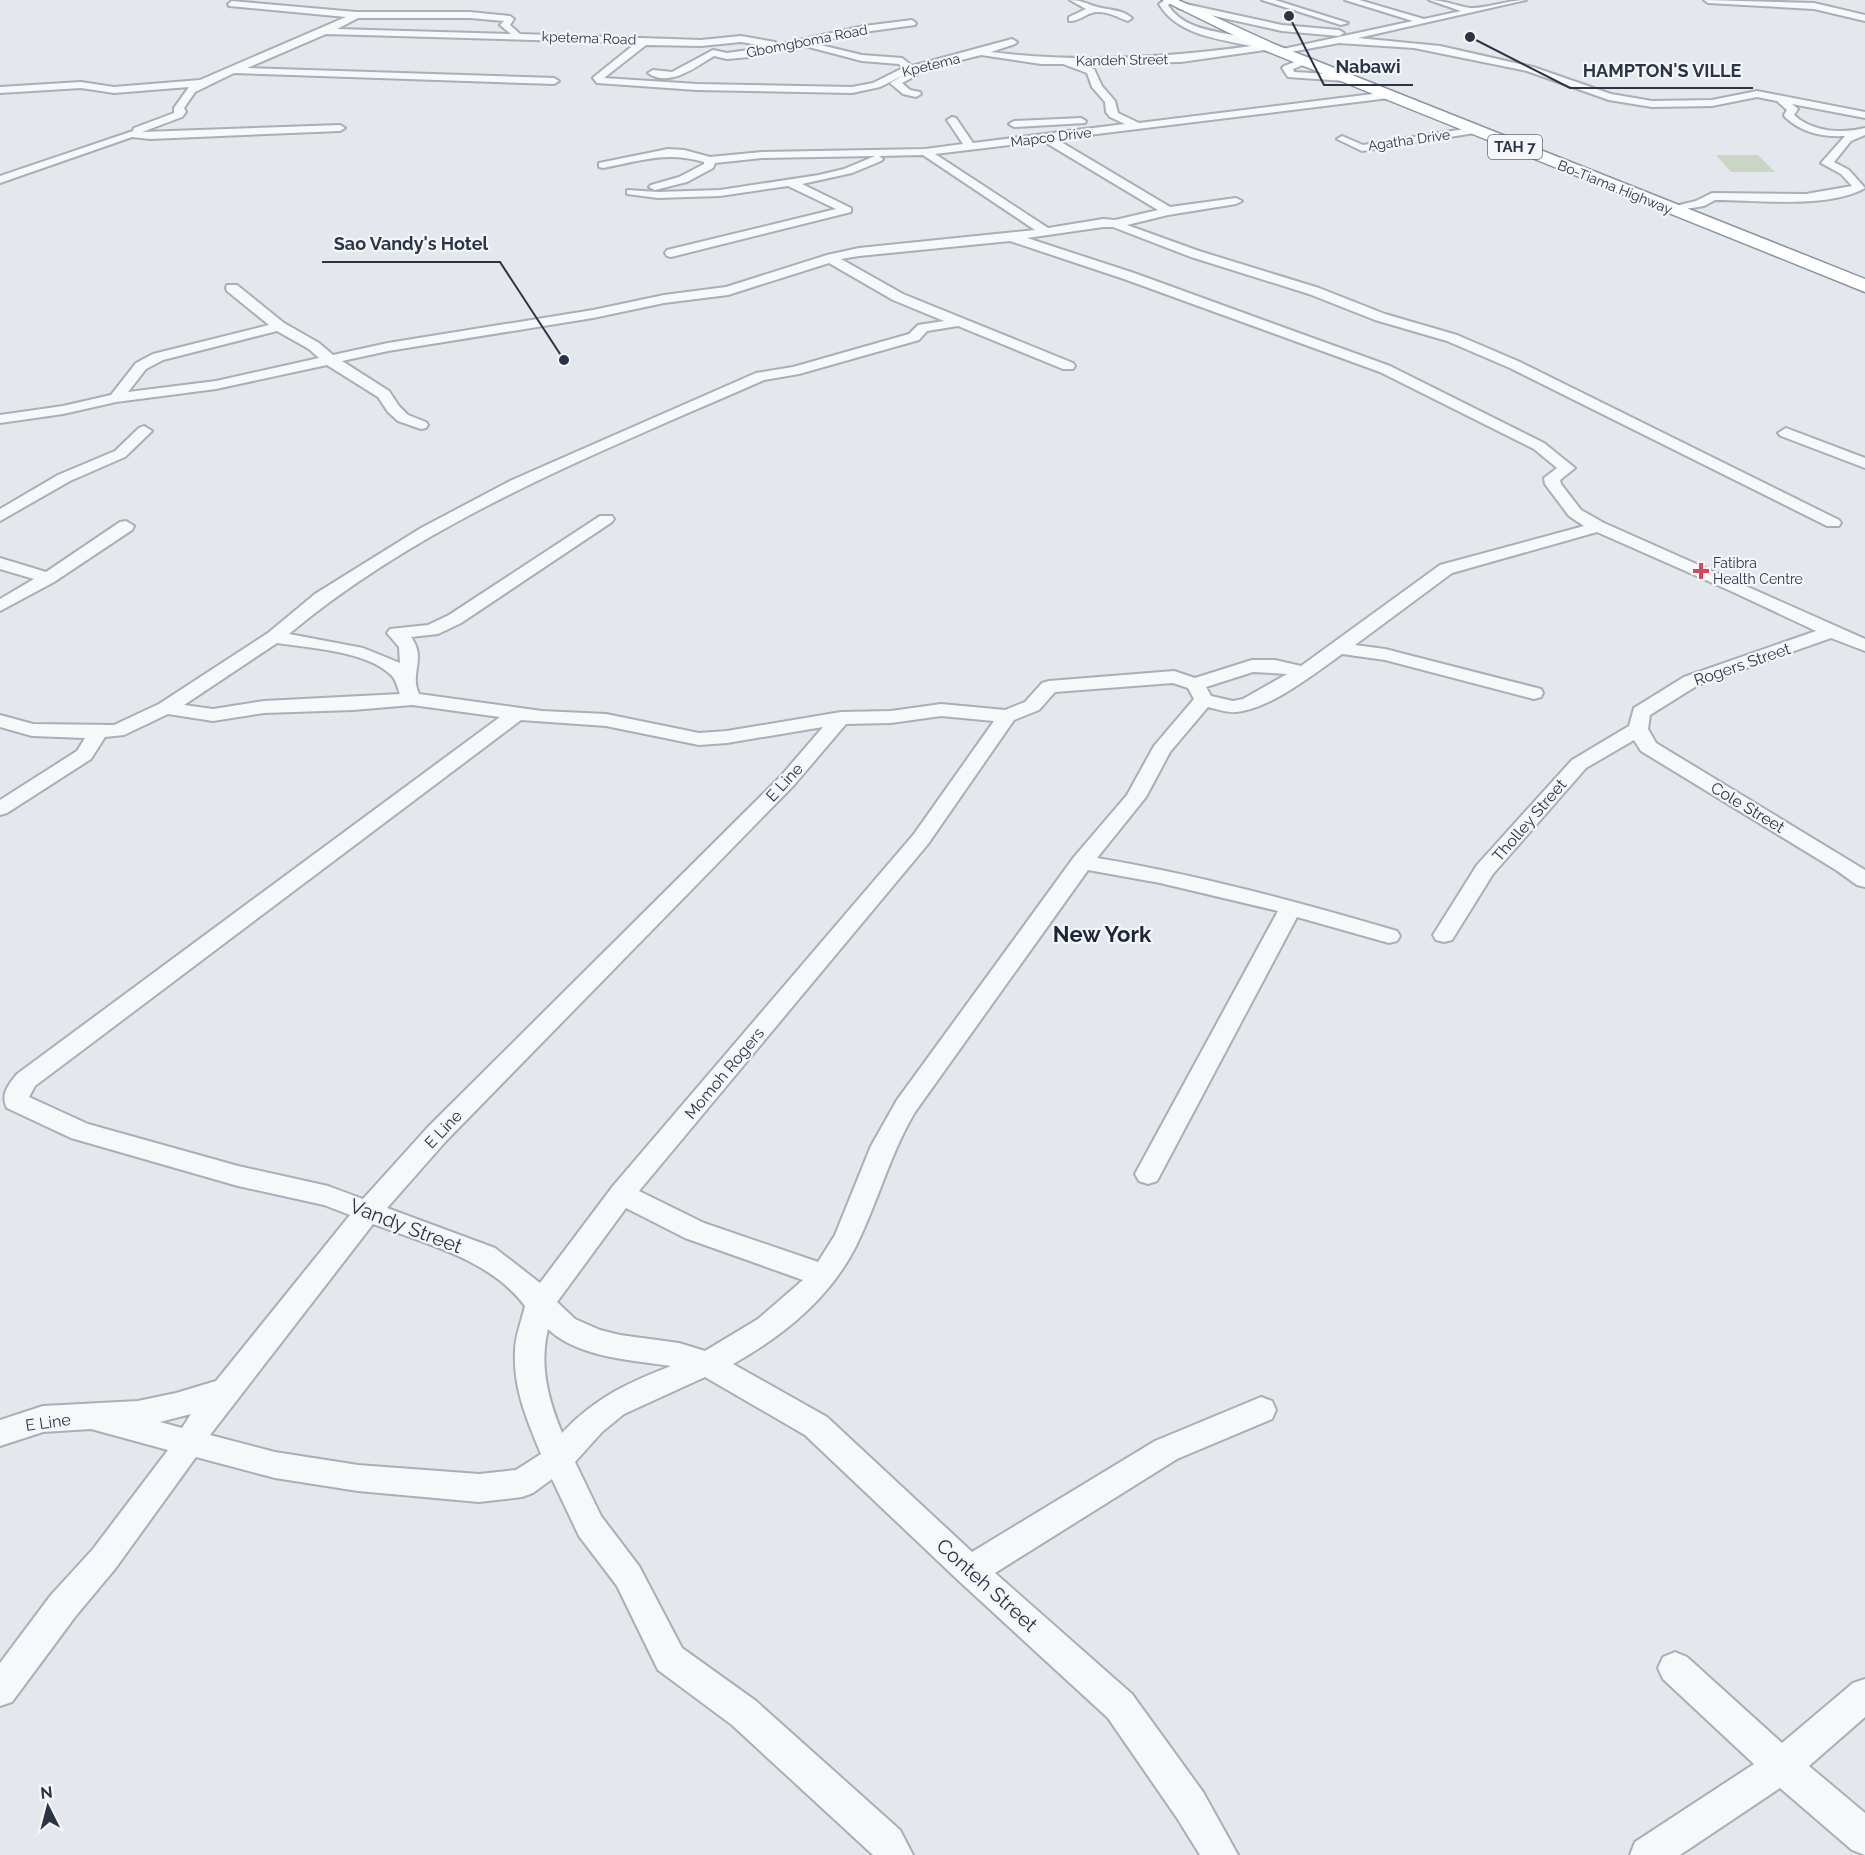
<svg xmlns="http://www.w3.org/2000/svg" width="1865" height="1855" viewBox="0 0 1865 1855" font-family="Raleway,sans-serif">
<rect width="100%" height="100%" fill="#e4e7ec"/>
<path fill="#c9d6c5" d="M1716,155h42l17,17h-44z"/>
<g fill="none" stroke-linecap="round" stroke-linejoin="round">
<defs>
<path id="street" d="M1070,0c10,0 15,3 24,6 14,5 26,2 38,12l-4,3c-11,-4 -20,-10 -32,-9 -10,1 -17,10 -27,9v-4l17,-8z
M1165,0h9l-6,5c21,34 76,24 102,42l-5,3 -84,12 -102,1 15,6 8,17 13,15 3,12 21,10 250,-31 5,3 -5,3 -333,41 114,68 66,-9 6,3 -6,3 -68,11 -41,10 72,26 120,37 66,26 72,21 63,27 319,158 2,3 -2,3h-12l-317,-158 -63,-27 -72,-21 -66,-26 -118,-37 -78,-30h-10l-76,11 107,35 256,93 154,77 31,25 -15,12 1,4 20,26 23,13 261,116v12l-34,-13 -133,47 -48,30 -2,14 8,14 209,127v17l-8,-2 -21,-15 -195,-119 -7,-11 -48,28 -93,106 -41,66 -8,2 -8,-2 -3,-5 44,-70 95,-105 57,-34 5,-18 50,-31 132,-46 -83,-39 -136,-60 -145,41 -97,72 30,4 156,40 2,4 -2,4 -7,2 -149,-39 -43,-6c-28,20 -72,55 -106,58 -9,1 -19,-3 -28,-5l-38,45 -24,45 -49,61c102,17 201,44 300,73l3,5 -3,5 -8,2 -92,-26 -140,264 -9,3 -9,-3 -4,-7 143,-263 -118,-28 -72,-13 -173,242c-26,44 -37,90 -59,134 -26,52 -73,90 -123,118l94,53 145,135 183,-111 106,-44 11,4 4,9 -4,9 -95,40 -182,114 137,121 71,98 35,63h-38l-23,-37 -69,-100 -149,-137 -154,-146 -100,-58 -81,37 -22,18 -27,30 26,54 38,50 43,82 74,53 144,129 13,25h-40l-141,-130 -74,-55 -41,-84 -38,-50 -27,-57 -19,14 -11,4 -43,5 -121,-11 -83,-13 -79,-21 -81,112 -40,48 -63,85 -12,4v-43l51,-68 42,-46 75,-99 -77,-21 -48,3 -43,14v-26l43,-14 95,-5 38,-8 40,-12 134,-166 -26,-10 -86,-19 -167,-48 -64,-30c-7,-13 1,-23 10,-34l483,-357 -88,-12 -59,5 -89,3 -51,8 -45,-7 -44,21 -19,2 -14,22 -84,54 -7,2v-15l77,-49 8,-13 -53,-2 -32,-9v-12l33,9 81,1 45,-21 109,-71 47,-39 106,-66 91,-48 244,-107 37,-6 116,-33 9,-9 26,-4 -51,-21 -64,-37 -101,32 -64,8 -71,15 -205,33 -46,10 47,30 10,15 9,9 18,7 2,3 -2,3 -5,1 -23,-8 -10,-9 -10,-15 -51,-32 -111,24 -100,13 -53,12 -63,9v-8l63,-9 48,-11 25,-32 17,-9 116,-29 -42,-34 -1,-3 1,-3h10l47,38 35,20 14,12 55,-12 205,-33 71,-15 62,-8 101,-32 32,-7 176,-18 -112,-75 -44,1 4,3 -2,2 -29,12 -50,11 49,24v4l-180,45 -4,-1 -2,-3 2,-3 169,-41 -48,-23 -68,10 -62,2 -31,-4v-4l31,2 62,-2 99,-15 25,-6 31,-13 -113,2 -47,5 -2,5 -26,14 -32,8 -6,-3 2,-2 28,-8 25,-13v-2c-38,-11 -63,-1 -101,6l-4,-1v-4l69,-14 16,1 26,7 52,-5 163,-3 38,-5 -16,-24 5,-3 4,1 17,25 152,-19 -15,-7 -4,-5 -1,-10 -13,-15 -5,-14 -24,-9h-22l-60,-9 -64,16v4l-15,8 8,7 10,2 1,2 -5,3 -13,-3 -13,-11 16,-9 -26,13 -28,6 -155,-3 -100,-7 -4,-5 2,-2 41,-33 -310,-9 -79,34 307,10 5,3 -5,3 -320,-11 -39,19 -11,16 2,4 -4,5 -40,15 198,-7 5,3 -5,3 -190,8 -18,-2 -132,46v-7l133,-45 1,-3 40,-15v-5l15,-21 -75,6 -33,-5 -81,5v-6l81,-5 33,5 86,-7 146,-63 -117,-11 -1,-2 4,-3 124,11h114l40,4 4,3 -4,6 10,9 181,6 40,-4 34,6 1,3 88,-19 48,-6 4,3 -1,2 -51,7 -52,11 50,12 40,3 10,8 100,-27 5,3 -2,2 -24,8c87,11 174,6 260,-6 -32,-7 -74,-11 -92,-42zM358,18h112l34,3 -4,4 11,9 -174,-5zM741,42l29,5 -43,6 -14,-3 -41,22 -19,-2 -5,3c21,15 48,-6 66,-17l13,3 22,-2 52,-12 61,16 37,3 4,4 -30,15 -21,4 -155,-3 -93,-6 42,-33 55,1zM1043,141l115,69 -43,10 -12,-1 -55,9 -113,-74zM1010,241l114,38 256,93 154,77 23,19 -13,10 1,6 24,32 15,10 -144,39 -139,101 -26,-6h-23l-57,18 -21,-7 -125,10 -7,2 -17,19 -20,8 -64,-6 -50,7 -50,1 -114,19 -28,2 -93,-19 -64,-3 -123,-17c-10,-21 8,-35 -8,-57l27,-3 23,-11 151,-101 2,-3 -2,-3h-12l-151,99 -21,10 -38,4 -3,4 12,14 1,16 -37,-15 -74,-14c139,-116 312,-182 475,-254l35,-6 120,-34 8,-9 31,-5 105,43h10l2,-3 -2,-3 -170,-69 -62,-35 18,-3zM277,331l32,18 10,9 -103,23 -88,11 18,-23 17,-9zM277,643c32,5 89,8 113,31 7,6 7,13 10,20l-136,7 -51,8 -29,-4zM1253,672l34,2 -44,25 -10,2 -22,-5 -5,-9zM1173,683l15,5 6,11 -40,47 -27,49 -53,62 -177,243 -26,46 -36,89 -17,27 -114,-39 -65,-32 289,-347 86,-124 25,-10 16,-18zM941,716l53,5 -80,113 -301,352 -73,97 -45,-35 -108,-40 59,-67 348,-356 52,-61 45,-1zM521,720l85,6 93,19 28,-2 96,-16 -43,50 -352,350 -65,72 -35,-13 -90,-20 -150,-42 -59,-27 6,-11zM626,1208l59,30 118,42 -45,39 -53,32 -26,-8 -59,-8 -20,-5 -25,-11 -18,-17zM373,1224c53,20 117,35 152,82 -3,14 -10,30 -10,45 -2,37 12,69 26,103l-25,16 -37,4 -121,-9 -83,-13 -65,-17zM548,1329c31,29 84,31 123,37 -44,17 -76,32 -109,67 -14,-34 -23,-67 -14,-104zM191,1414l-9,14 -22,-6z
M1262,0h13l73,23 -7,2z
M1345,0h14l65,19 37,-8 -32,-11c15,0 27,6 41,8 14,1 39,-8 56,-8l-168,38 82,8 93,21 78,27 41,7 60,-1 45,-9 108,21v6l-73,-14 6,5 -4,6c18,17 48,19 71,13v7l-14,6 -17,21 15,8 16,18c-36,21 -109,12 -150,12l-11,6 -37,6v-4l29,-7 16,-8 94,1 46,-8 -11,-12 -20,-11 24,-27c-23,1 -43,-3 -60,-19l-1,-2 3,-5 -10,-9 -20,-4 -45,9 -60,1 -43,-7 -82,-29 -113,-23 -75,-5 -59,11 -2,-2 5,-3 130,-28z
M1704,0l110,3 51,12v6l-51,-12 -106,-6z
M1181,3l101,22 57,5 5,3 -5,3 -57,-5 -104,-23v-4z
M1305,58l5,3 -2,2 -15,6 1,3 51,3 5,3 -5,3 -57,-4 -6,-9 2,-2z
M1081,118l5,3 -1,2 -71,4 -5,-3 5,-3z
M1477,127l5,3 -1,2 -119,19 -25,-12 5,-3 21,9z
M144,426l8,5 -27,26 -55,24 -70,40v-12l58,-34 57,-24 24,-23z
M1786,428l79,30v10l-84,-32 -3,-3z
M126,521l8,5 -2,4 -78,52 -54,29v-12l34,-20 -34,-10v-11l46,14 74,-50z
M1675,1652l12,5 95,86 71,-60 12,-4v38l-56,49 56,47v42l-13,-5 -72,-62 -100,67h-50l5,-13 119,-78 -91,-85 -5,-11 5,-11z"/>
<path id="highway" d="M1162,0h16l96,44 591,235v13l-601,-242z"/>
</defs>
<use href="#street" stroke="#a9aeb7" stroke-width="4"/>
<use href="#highway" stroke="#8b94a3" stroke-width="3"/>
<use href="#street" fill="#f7f8fa" fill-rule="evenodd"/>
<use href="#highway" fill="#fff" fill-rule="evenodd"/>
</g>
<path fill="#d1495b" stroke="#f4f6f9" stroke-width="2" d="M1698 562h6v6h6v6h-6v6h-6v-6h-6v-6h6z"/>
<g text-anchor="middle" stroke-width="4.5" stroke-linejoin="round" paint-order="stroke">
<g font-size="14" fill="#2b3445" stroke="#f4f6f9">
<text transform="translate(589 38) rotate(2)" y="5">kpetema Road</text>
<text transform="translate(807 41) rotate(-11)" y="5">Gbomgboma Road</text>
<text transform="translate(1122 60) rotate(-1)" y="5">Kandeh Street</text>
<text transform="translate(931 65) rotate(-14)" y="5">Kpetema</text>
<text transform="translate(1051 137) rotate(-7)" y="5">Mapco Drive</text>
<text transform="translate(1409 140) rotate(-8)" y="5">Agatha Drive</text>
<text transform="translate(1615 187) rotate(22)" y="5">Bo-Tiama Highway</text>
</g>
<g font-size="14" fill="#2b3445" stroke="#f4f6f9" text-anchor="start">
<text x="1713" y="568">Fatibra<tspan x="1713" dy="16">Health Centre</tspan></text>
</g>
<rect fill="#f4f6f9" stroke="#676e7b" stroke-width="1.5" x="1488" y="135" width="54" height="24" rx="4.5"/>
<g font-size="15" font-weight="bold" fill="#2b3445">
<text x="1515" y="152">TAH 7</text>
</g>
<g font-size="16" fill="#2b3445" stroke="#f4f6f9">
<text transform="translate(1742 664) rotate(-19)" y="6">Rogers Street</text>
<text transform="translate(784 782) rotate(-47)" y="6">E Line</text>
<text transform="translate(1748 807) rotate(31)" y="6">Cole Street</text>
<text transform="translate(1529 820) rotate(-49)" y="6">Tholley Street</text>
<text transform="translate(724 1073) rotate(-50)" y="6">Momoh Rogers</text>
<text transform="translate(443 1129) rotate(-46)" y="6">E Line</text>
<text transform="translate(48 1422) rotate(-8)" y="6">E Line</text>
</g>
<g font-size="20" fill="#2b3445" stroke="#f4f6f9">
<text transform="translate(406 1226) rotate(21)" y="7">Vandy Street</text>
<text transform="translate(987 1585) rotate(42)" y="7">Conteh Street</text>
</g>
<g font-size="22" font-weight="bold" fill="#1d2536" stroke="#f4f6f9">
<text x="1102" y="942">New York</text>
</g>
</g>
<path fill="none" stroke="#2b3445" stroke-width="2" d="M1289 16L1324 85H1413M1470 37L1570 88H1753M564 360L500 262H322"/>
<g fill="#2b3445" stroke="#f4f6f9" stroke-width="2">
<circle cx="1289" cy="16" r="6"/>
<circle cx="1470" cy="37" r="6"/>
<circle cx="564" cy="360" r="6"/>
</g>
<g font-size="18" text-anchor="middle" font-weight="bold" fill="#2b3445" stroke="#f4f6f9" stroke-width="4.5" stroke-linejoin="round" paint-order="stroke">
<text x="1368" y="73">Nabawi</text>
<text x="1662" y="77">HAMPTON'S VILLE</text>
<text x="411" y="250">Sao Vandy's Hotel</text>
</g>
<g transform="translate(48 1807) rotate(354)" stroke="#f4f6f9" stroke-width="4.5" paint-order="stroke">
<path d="M0-4.5L10 22L0 15L-10 22Z" fill="#2b3445"/>
<text y="-9" font-size="16" font-weight="bold" text-anchor="middle" fill="#2b3445">N</text>
</g>
</svg>
